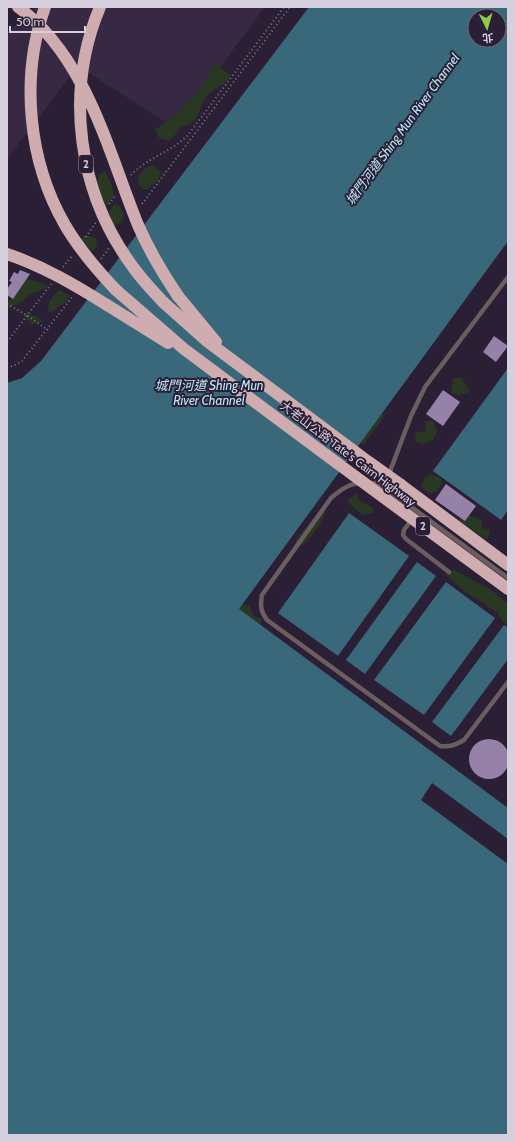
<svg xmlns="http://www.w3.org/2000/svg" width="515" height="1142" viewBox="0 0 515 1142" font-family="Cabin,'Noto Sans TC',sans-serif">
<rect width="100%" height="100%" fill="#2b1f35"/>
<path fill="#372843" d="M35,7h230l-50,67 -42,53 -95,-61 -71,93v-126z"/>
<path fill="#283823" d="M215,64l16,11c-8,13 -11,9 -21,18 -14,12 -7,30 -29,34l-11,14 -11,-3 -4,-8 24,-19 20,-21z
M153,165l8,8 -4,8 -9,8h-6l-3,-4 -1,-9 7,-8z
M105,171l8,17v9l-7,10 -9,-22 2,-11z
M114,205h5l5,10 -2,7 -8,4 -7,-12z
M84,235l12,3 1,6 -3,7 -7,-4 -6,-7z
M27,279l18,5 1,4 -15,6 -12,10 -12,3v-3z
M58,290l11,5 -2,6 -15,11h-4l1,-10z
M27,313l11,4 5,5h-5l-6,3 -8,-9z
M453,378h9l8,14 -13,3 -6,-2z
M381,414h3l-3,7 -18,24 -7,-8z
M425,421h8l4,10 -4,9 -10,4 -8,-2 1,-10 10,-1z
M430,474l11,4 1,5 -6,9 -7,1 -6,-4 -2,-4 4,-7z
M356,494l6,8 10,5 2,6 -11,2 -15,-12v-3z
M320,511l6,1c-7,14 -13,25 -25,34l-6,-3 5,-9z
M466,515l15,4 2,9 7,2 -1,6 -3,3 -26,-17 -1,-3z
M454,570l36,19 18,15v21l-7,-5 -3,-7 -34,-22 -19,-17z
M235,598l7,6 8,2 3,9 9,5 -4,8 -20,-16z"/>
<path fill="#39687b" fill-rule="evenodd" d="M309,7h199v234l-269,368 269,199v327h-501v-752l15,-5 19,-17zM475,16h24v24h-24z
M508,368v142l-7,10 -68,-49z
M349,513l60,43 -71,100 -60,-43z
M417,562l19,14 -71,98 -19,-14z
M446,582l49,36 -71,97 -50,-35z
M504,625l4,3v31l-57,77 -19,-14z"/>
<path fill="#2b1f35" d="M432,783l76,56v25l-87,-64z"/>
<path fill="#9682a8" d="M20,270l10,4 -17,25 -6,-4v-6l5,-7 -3,-1 5,-9 4,2z
M494,336l14,10 -12,16 -13,-10z
M443,390l17,12 -17,24 -17,-12z
M446,484l30,22 -11,15 -30,-21z
M469 759a20 20 0 1 1 40 0a20 20 0 1 1-40 0Z"/>
<g fill="none" stroke-linecap="round" stroke-linejoin="round">
<path stroke="#807789" stroke-width="2" stroke-dasharray="1 3" stroke-linecap="butt" d="M131,175c16,-17 40,-23 57,-40l96,-128
M109,204l7,-9
M142,204l148,-197
M86,237l10,-15
M101,259l8,-11
M63,267l10,-12
M7,304l21,12 20,14
M7,342l44,-58
M7,367l6,-1 9,-5 51,-65"/>
<path stroke="#6c5e5f" stroke-width="4.5" d="M360,483c-11,0 -21,8 -29,15l-69,97c-2,11 -1,17 5,25l173,126c10,1 16,-1 24,-6l44,-58
M370,483h6l8,4 124,91
M384,487l27,-71 14,-29 83,-110
M412,519l-8,11 -1,5 3,4 43,33"/>
<path stroke="#cfacb0" stroke-width="12" d="M116,290l68,59 153,114
M178,296l38,46
M163,302l45,40 162,121
M107,305l61,38
M401,485l107,80"/>
<path stroke="#cfacb0" stroke-width="12" d="M18,7c68,49 90,144 120,218 11,25 25,49 40,71
M45,7c-25,70 -17,154 20,218 14,24 32,45 51,65
M100,7c-36,86 -22,186 33,260 9,13 20,24 30,35
M7,254c36,12 68,31 100,51
M337,463l171,126
M370,463l31,22"/>
</g>
<g text-anchor="middle" stroke-width="4" stroke-linejoin="round" paint-order="stroke">
<g fill="#2b1f35" stroke="#a39aab" stroke-width="1">
<rect x="79" y="155" width="14" height="18" rx="3"/>
<rect x="416" y="517" width="14" height="18" rx="3"/>
</g>
<g font-size="11" font-weight="bold" fill="#d6cfde">
<text x="86" y="168">2</text>
<text x="423" y="530">2</text>
</g>
<g font-size="12" fill="#d6cfde" stroke="#2b1f35">
<text transform="translate(348 454) rotate(37)" y="4">大老山公路 Tate's Cairn Highway</text>
</g>
<g font-size="13" font-style="italic" fill="#bbe8fc" stroke="#2b1f35">
<text transform="translate(402 129) rotate(-54)" y="5">城門河道 Shing Mun River Channel</text>
<text x="209" y="390">城門河道 Shing Mun<tspan x="209" dy="15">River Channel</tspan></text>
</g>
</g>
<rect width="515" height="1142" fill="none" stroke="#d6cfde" stroke-width="16"/>
<g transform="translate(487 28) rotate(175)"><circle r="19" fill="#2b1f35" stroke="#6f6579"/>
<path d="M0-3L7 15L0 10L-7 15Z" fill="#8cce45"/>
<text y="-6" font-size="11" font-weight="bold" text-anchor="middle" fill="#d6cfde">北</text>
</g>
<path d="M10 26v6h75v-6" fill="none" stroke="#d6cfde" stroke-width="2"/>
<text x="16" y="26" font-size="12" fill="#d6cfde" stroke="#2b1f35" stroke-width="3" paint-order="stroke">50 m</text>
</svg>
